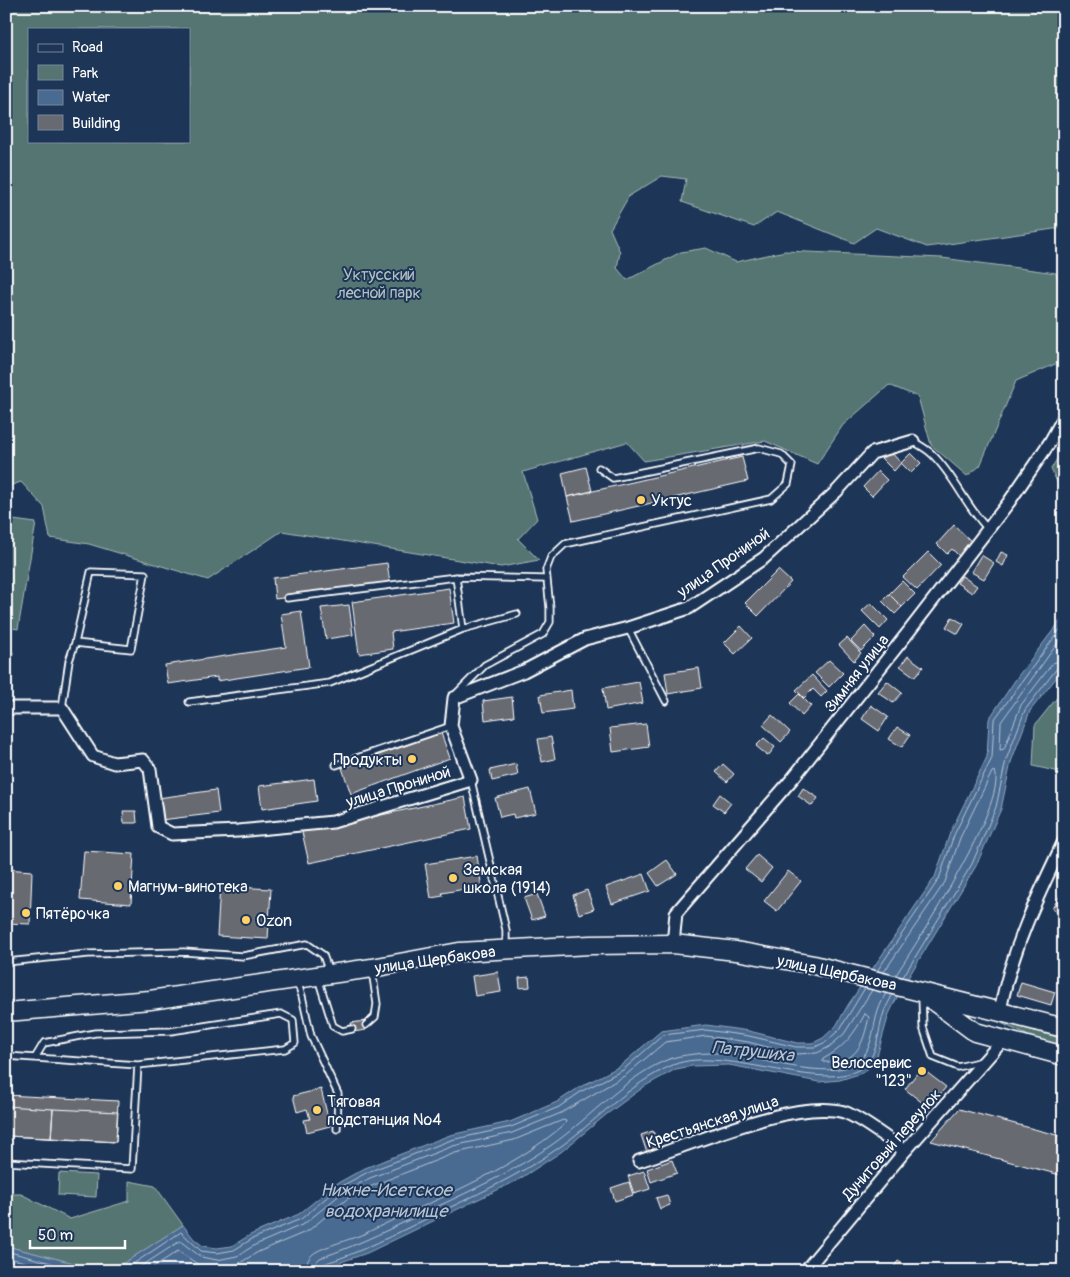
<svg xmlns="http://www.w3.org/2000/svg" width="1070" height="1277" viewBox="0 0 1070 1277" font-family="Pangolin,sans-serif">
<rect width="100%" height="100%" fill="#1d3557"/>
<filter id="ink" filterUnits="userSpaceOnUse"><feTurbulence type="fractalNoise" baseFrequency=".02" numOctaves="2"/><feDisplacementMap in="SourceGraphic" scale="10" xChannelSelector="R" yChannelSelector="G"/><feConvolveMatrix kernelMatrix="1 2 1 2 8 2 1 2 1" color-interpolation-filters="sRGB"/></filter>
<g filter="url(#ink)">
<path fill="#557472" stroke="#aabab8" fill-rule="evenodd" d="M6,6h1058v220l-3,2 -134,19 -51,-19 -22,15 -77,-31 -23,15 -72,-25 4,-23 -24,-3 -33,20 -19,33 10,23 -3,16 10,12 54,-28 25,-4 30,14 49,-11 157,7 114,15 8,28 -4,61 -44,19 -36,85 -13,10 -36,-31 -13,-48 -29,-12 -46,40 -26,39 -52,-23 -121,20 -17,-19 -104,30 14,47 -19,20 21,21 -38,7 -219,-36 -74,49 -119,-36 -39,-6 -6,-31 -23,-25 -15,5zM29,29h160v112h-160z
M1064,447v50l-13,-28z
M6,519l30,4 -18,106 -12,-2z
M1064,689v84l-31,-7 2,-41z
M997,1021l67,18v7l-29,-7z
M59,1173l38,2 -1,22 -38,-2z
M129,1181l26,5 28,39 -59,38 -27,6 -91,-23v-52h15l49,25 59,-18z"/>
<path fill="#4a6b91" stroke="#92a6bd" d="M1064,616v52l-34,43 -19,51 -10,47 -25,57 -76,125 -11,23 -12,42 -7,11 -8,6 -22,7 -21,2 -90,-17 -37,1 -16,3 -31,17 -38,28 -46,38 -43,28 -151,73 -52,18h-309v-25l91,23 27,-6 59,-38 11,14 9,7 14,2 15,-2 18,-11 49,-21 37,-30 29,-16 85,-33 60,-13 47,-20 23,-15 40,-21 41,-35 45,-6 43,6 48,12h16l10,-5 13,-12 12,-21 87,-128 15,-44 37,-76 2,-38 29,-43z"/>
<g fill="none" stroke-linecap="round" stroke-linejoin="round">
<path stroke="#b7c4d3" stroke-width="1" d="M1064,634l-63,88 -1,28 4,-1 17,-44 32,-42 11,-4
M877,971l62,-92 15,-44 38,-77 2,-38 70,-96
M884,972l61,-90 15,-44 32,-66 3,-1c12,33 -78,171 -99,204
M903,977l69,-113 24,-57 10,-47 19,-50 33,-43 6,-2
M865,1014l4,3c-6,27 -12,48 -46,45v-3c21,-11 31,-25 42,-45z
M6,1251l75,20
M6,1257l51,14
M114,1271l13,-3 54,-36 20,19 16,2 17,-3 18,-11 49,-20 37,-31 30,-16 83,-32 60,-13 48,-20 23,-16 41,-21 40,-35 43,-5 43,6 47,11h19l11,-5 14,-13 25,-41
M134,1271l46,-30 21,16 16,3 20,-4 18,-11 49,-21 38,-31 28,-15 83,-32 59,-13 49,-20 65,-38 39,-33 41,-6 42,6 47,12 22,-1 12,-6 15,-13 28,-44
M147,1271l31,-20 21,14 18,2 21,-3 20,-12 50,-21 39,-32 27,-14 81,-32 59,-13 49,-20 3,1 -1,3c-57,49 -132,76 -199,109 -13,6 -45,14 -53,21 -5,4 -7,10 -7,17
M313,1271l2,-8 5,-5c39,-13 76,-32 114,-50 41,-19 82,-38 119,-64 37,-26 76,-71 119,-86 18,-5 43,-6 60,-4 31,5 110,31 131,3 10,-13 10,-31 15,-46 2,-6 5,-12 8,-18
M319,1271l4,-7c37,-11 72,-30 107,-47 43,-21 87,-40 127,-68 39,-27 71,-65 116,-84 51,-22 163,36 195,-3 11,-14 10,-33 16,-50 2,-6 6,-11 8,-17"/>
</g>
<path fill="#686a72" stroke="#fff" d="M889,450l12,13 -7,8 -13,-13z
M911,453l10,10 -10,10 -10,-10z
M742,457l6,24 -175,40 -6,-24z
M586,467l6,24 -25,6 -5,-24z
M878,471l9,9 -15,16 -9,-9z
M954,525l18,17 -13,14 -7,-7 -5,5 -10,-10z
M928,552l13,13 -24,25 -14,-13z
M1001,552l7,3 -5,11 -7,-4z
M981,555l13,8 -10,16 -13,-7z
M387,563l3,20 -115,16 -2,-21z
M778,570l13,12 -33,34 -13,-13z
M962,576l15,10 -5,7 -15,-10z
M902,581l13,13 -13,13 -13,-13z
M449,588l5,35 -63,9 2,17 -34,5 -7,-52z
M889,594l13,13 -7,7 -13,-13z
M871,603l17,17 -8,9 -18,-18z
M349,605l4,30 -27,4 -5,-31z
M301,611l8,56 -92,14v-4l-49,7 -3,-19 121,-18 -5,-33z
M952,617l12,7 -6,10 -12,-7z
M741,626l11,12 -17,16 -11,-11z
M865,626l10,11 -14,14 -10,-10z
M847,638l14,15 -7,8 -15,-16z
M6,651l7,1 -5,30h-2z
M908,656l15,11 -8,10 -15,-11z
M829,660l14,13 -14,14 -14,-14z
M699,668l3,20 -34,6 -3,-21z
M812,675l15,16 -6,6 -8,-8 -9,9 -8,-8z
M887,681l15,12 -9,10 -15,-11z
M639,682l4,21 -37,7 -3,-22z
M571,690l2,19 -30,4 -3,-18z
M799,694l12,12 -9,10 -12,-13z
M512,697l2,19 -29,4 -2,-19z
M871,705l17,12 -9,14 -17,-12z
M772,715l18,17 -9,10 -18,-17z
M646,724l3,23 -36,5 -3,-24z
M897,727l13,8 -8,12 -13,-8z
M441,733l9,25 -99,36 -9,-26z
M551,737l4,22 -13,3 -4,-23z
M764,738l11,9 -7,9 -12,-10z
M516,764l2,11 -26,6 -2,-11z
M723,764l11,10 -7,8 -11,-10z
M314,779l3,22 -55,8 -3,-23z
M803,788l15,10 -6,8 -14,-10z
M530,789l6,24 -22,5 -1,-4 -13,3 -5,-19z
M216,790l3,23 -58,7 -3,-22z
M720,794l11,9 -7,9 -11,-8z
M465,797l6,32 -162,34 -7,-31z
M123,811h13l1,12h-13z
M84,851l50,3 -3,50 -51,-4z
M757,855l15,13 -11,14 -16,-13z
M477,856l5,33 -17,3v-3l-23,4 1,3 -12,2 -6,-34z
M667,860l10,14 -19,12 -9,-13z
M6,869l26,2 -2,53 -24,-1z
M788,871l13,10 -24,30 -13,-10z
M644,874l6,17 -38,13 -6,-17z
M220,886l51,3 -3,50 -51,-3z
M1064,888v27l-12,-6z
M587,890l7,19 -15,5 -6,-19z
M537,894l8,22 -13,4 -8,-22z
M498,972l3,20 -26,4 -3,-20z
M529,977l1,10 -10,1 -1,-10z
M1021,982l34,10 -4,13 -34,-10z
M365,1021l1,9 -13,2 -2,-9z
M921,1068l25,19 -17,21 -24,-19z
M321,1089l9,37 -23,6 -3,-12 6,-1 -3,-10 -10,3 -4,-16z
M6,1095l112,6 -2,41 -110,-6z
M6,1106l47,3 -2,29 -45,-2z
M53,1109l65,3 -2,30 -65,-4z
M959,1109l105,28v39l-133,-35z
M653,1131l7,17 -13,5 -6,-18z
M672,1160l5,13 -26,9 -4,-13z
M644,1171l6,18 -16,5 -6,-18z
M629,1182l4,13 -18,6 -4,-13z
M667,1195l3,10 -10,4 -4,-11z
M898,1261l16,10h-23z"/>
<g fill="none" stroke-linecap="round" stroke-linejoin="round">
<defs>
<path id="lane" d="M913,441c6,4 14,8 19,13 23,22 34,53 56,75
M456,577l7,52
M287,598l169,-21 89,2
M628,628l38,73
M457,693l28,-28 58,-31 7,-12v-14l-4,-38 5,-13 14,-13 206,-45 17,-15 4,-19 -11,-11 -22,-6 -146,30 -14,-10
M189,702l141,-19 133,-54 54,-15
M62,708l7,-47 6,-18 56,6 14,-75 -54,-2 -16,71
M336,765l115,-39
M471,780l35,150v17
M6,962l82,-8 96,-2 59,4 64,-12 16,11 6,17
M318,978l15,48 9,5 10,-2
M297,981l5,15 9,40 27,58 -1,35
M922,997l1,30 10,30 25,10 24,-6
M366,1025l9,-8 2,-13 -5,-34
M6,1056l132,9 147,-16 10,-6 -2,-23 -12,-6 -110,17 -76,2 -51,10 -9,15
M6,1162l126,7 6,-104"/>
<path id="street" d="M6,708h56l31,48 21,7 29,-3 7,9 8,58 14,7 66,-3 95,-9 138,-42 -20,-54 3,-28 70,-27 61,-32 43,-11 61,-20 75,-50 73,-67 35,-38 41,-12
M673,944l3,-31 117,-135 117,-148 99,-128 41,-60 14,-25
M1000,1011c11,-60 38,-116 64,-170
M639,1161c50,-15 155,-63 205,-49 17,6 45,28 61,39
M805,1271l100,-120 98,-111"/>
<path id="primary" d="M928,997l47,35 89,24
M6,1012l144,-12 222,-32 87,-16 131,-7 83,-1 63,7 78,14 250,63"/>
</defs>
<use href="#lane" stroke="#fff" stroke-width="9"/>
<use href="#street" stroke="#fff" stroke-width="15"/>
<use href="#primary" stroke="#fff" stroke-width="21"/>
<use href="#lane" stroke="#1d3557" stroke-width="5.5"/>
<use href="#street" stroke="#1d3557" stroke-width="11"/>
<use href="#primary" stroke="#1d3557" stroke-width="18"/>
</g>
</g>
<g fill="#ffd166" stroke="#1d3557" stroke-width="2">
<circle cx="641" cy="500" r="5"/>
<circle cx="412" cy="759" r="5"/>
<circle cx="453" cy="878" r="5"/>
<circle cx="118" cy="886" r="5"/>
<circle cx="26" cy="913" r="5"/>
<circle cx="246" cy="920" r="5"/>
<circle cx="922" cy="1071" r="5"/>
<circle cx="317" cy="1110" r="5"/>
</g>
<g text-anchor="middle" stroke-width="4" stroke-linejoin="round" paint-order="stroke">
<g font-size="16" fill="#b2c0c0" stroke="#1d3557">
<text x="379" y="280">Уктусский<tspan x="379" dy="18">лесной парк</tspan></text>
</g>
<g font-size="16" fill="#fff" stroke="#1d3557" text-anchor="start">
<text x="651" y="506">Уктус</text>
<text x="402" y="765" text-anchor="end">Продукты</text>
<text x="463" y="875">Земская<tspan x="463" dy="18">школа (1914)</tspan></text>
<text x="128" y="892">Магнум-винотека</text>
<text x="36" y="919">Пятёрочка</text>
<text x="256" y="926">Ozon</text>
<text x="912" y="1068" text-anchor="end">Велосервис<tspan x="912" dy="18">"123"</tspan></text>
<text x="327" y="1107">Тяговая<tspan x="327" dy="18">подстанция №4</tspan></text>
</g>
<g font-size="16" fill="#fff" stroke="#1d3557">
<text transform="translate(723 562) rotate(-35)" y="6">улица Прониной</text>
<text transform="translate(856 673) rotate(-52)" y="6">Зимняя улица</text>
<text transform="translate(398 786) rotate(-17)" y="6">улица Прониной</text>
<text transform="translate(435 959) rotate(-8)" y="6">улица Щербакова</text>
<text transform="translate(837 972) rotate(12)" y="6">улица Щербакова</text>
<text transform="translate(712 1121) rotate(-18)" y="6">Крестьянская улица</text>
<text transform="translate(891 1144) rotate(-49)" y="6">Дунитовый переулок</text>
</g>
<g font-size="18" font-style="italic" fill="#b7c4d3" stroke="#1d3557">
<text transform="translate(753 1051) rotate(6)" y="6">Патрушиха</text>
<text x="386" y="1196">Нижне-Исетское<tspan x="386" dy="21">водохранилище</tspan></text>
</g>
</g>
<rect width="1070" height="1277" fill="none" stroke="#1d3557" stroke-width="25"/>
<rect x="12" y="12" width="1045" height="1252" fill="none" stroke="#fff" stroke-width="2" filter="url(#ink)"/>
<rect x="28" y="28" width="162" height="115" fill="#1d3557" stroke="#77869a"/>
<rect x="38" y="44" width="25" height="8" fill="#1d3557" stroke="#77869a"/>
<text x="72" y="52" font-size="15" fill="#ffffff">Road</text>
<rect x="38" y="65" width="25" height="15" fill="#557472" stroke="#77869a"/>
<text x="72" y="78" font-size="15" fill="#ffffff">Park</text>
<rect x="38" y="90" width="25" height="15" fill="#4a6b91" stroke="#77869a"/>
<text x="72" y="102" font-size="15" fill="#ffffff">Water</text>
<rect x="38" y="115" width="25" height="15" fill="#686a72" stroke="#77869a"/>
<text x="72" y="128" font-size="15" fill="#ffffff">Building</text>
<path d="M30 1240v8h95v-8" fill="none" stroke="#ffffff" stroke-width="2.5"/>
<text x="38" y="1240" font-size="15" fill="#ffffff" stroke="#1d3557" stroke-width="4" paint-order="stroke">50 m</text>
</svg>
